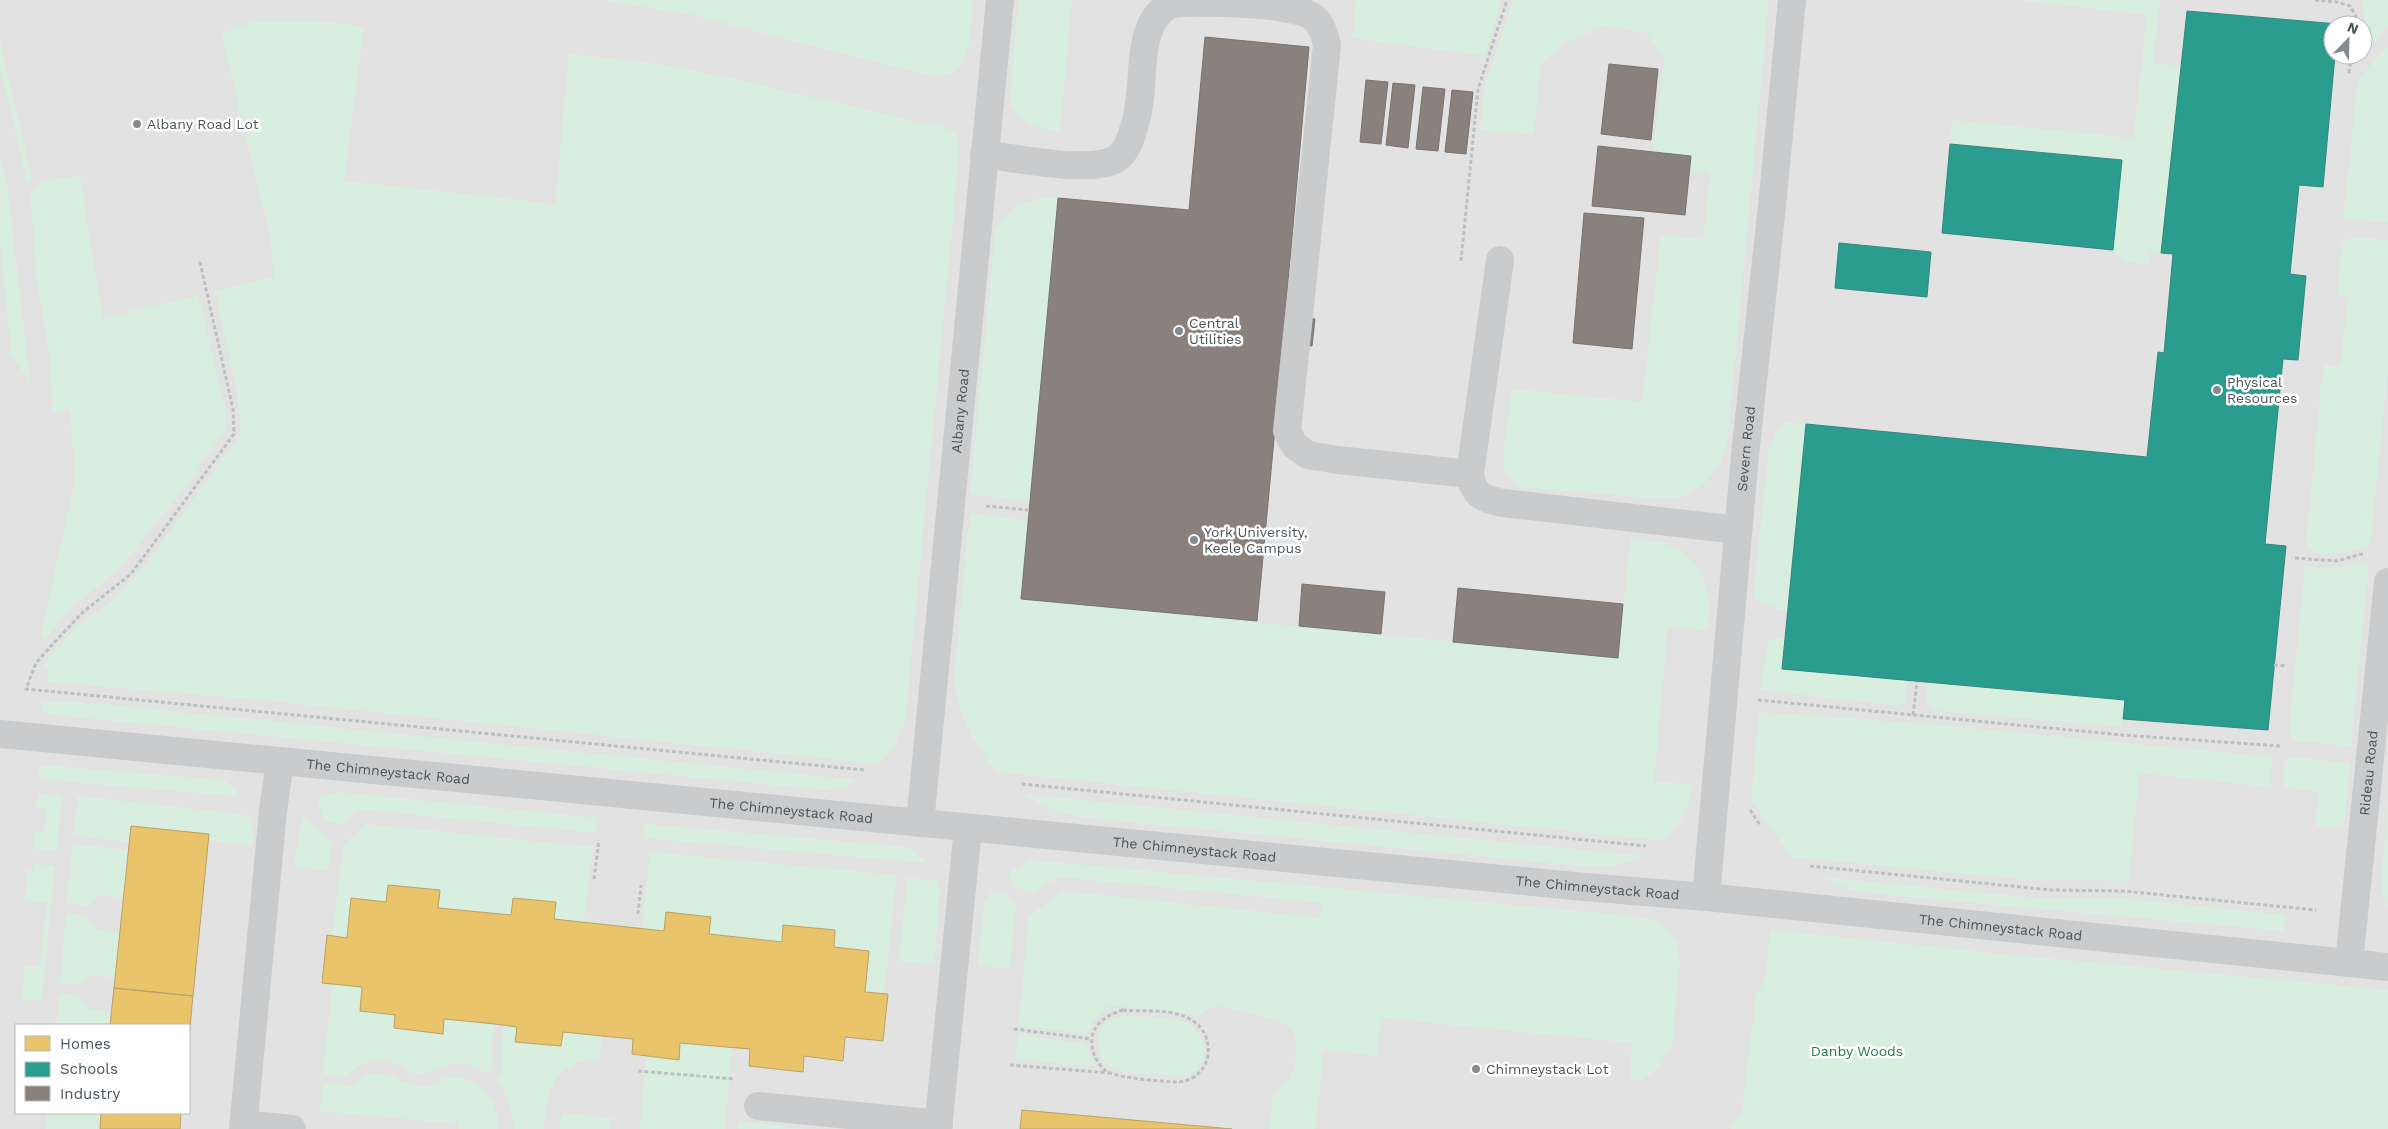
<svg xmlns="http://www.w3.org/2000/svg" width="2388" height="1129" viewBox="0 0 2388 1129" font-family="'Work Sans',sans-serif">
<rect width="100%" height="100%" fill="#f1f1f1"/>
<path fill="#e3e2e2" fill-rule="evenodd" d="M0,0h2388v1129h-2388zM2333,25h30v30h-30zM16,1025h173v88h-173z"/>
<path fill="#d8eedf" d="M602,0h371c-2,21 0,71 -27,75 -7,1 -14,0 -20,0l-233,-60z
M1018,0h54l-12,132c-24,-5 -37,-7 -50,-29z
M1356,0h145l-16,56 -133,-18z
M1513,0h256l-42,446c-6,20 -20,40 -39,48 -7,4 -16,4 -24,5l-145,-12 -14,-15 -2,-15 9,-68 130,13 19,-167 42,4 7,-66 -60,-6 15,-109 -19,-25 -43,-7 -37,17 -25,20 -7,71 -54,-4 4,-43z
M2016,0h144l-7,63 28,3 -20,187 -11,-1 -1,12 -25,-2 -11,-12 9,-90 -172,-16 2,-24 181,18 14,-123z
M2362,0h26v26l-25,29 2,-42z
M324,21l40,6 -20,154 211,23 14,-150 77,8 84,16 219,51c11,6 10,15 10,26l-53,559c-5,20 -11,38 -28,50l-628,-65 -204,-17 4,-13 -7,-4 33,-38 36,-26 32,-34 96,-132 1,-12 -5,-34 -21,-98 59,-14 -4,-42 -49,-201 33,-12z
M0,40l32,139 -5,3 -27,-115z
M2388,47v176l-45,-4 15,-140z
M0,155l8,36 22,192 -19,-29 -11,-111z
M80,176l23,142 95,-23 28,114 -1,21 -33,49 -71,88 -53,44 -22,27 -5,-2 3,-15 31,-141 -5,-69h-17l-4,-58 -12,-73 -7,-89 14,-10z
M1041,198h17l-29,303 -59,-7 25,-260c12,-24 20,-30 46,-36z
M2351,237l37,3v130l-18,176c-20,4 -50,18 -64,-2l15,-159 4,-20 15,1 8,-69 -11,-1 5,-51z
M1784,422l22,2 -18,186h-9l-26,-11 15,-145 6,-18z
M970,513l57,8 -5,78 596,59 12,-119 31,3 21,9 18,19 11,32 -4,28 -39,-3 -14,154 39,4c-2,21 -14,40 -28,56l-669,-69c-24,-33 -36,-50 -42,-92z
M2369,563l-18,183 -55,-5 -6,-4 -1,-8 16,-163 30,2z
M1785,637l-3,32 126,12 -3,20 -8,5 -137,-16 9,-50z
M1928,683l197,17 -3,27 -183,-16 -11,-6 -2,-10z
M69,701l789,79 -17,8 -17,2 -762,-74 -21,-4 2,-10z
M1759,712l168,12 345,33 -2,30 -131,-14 -10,108 -102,-1 -235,-23 -41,-57z
M2290,757l60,6 -7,66 -28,-3 3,-34 -35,-5 2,-27z
M41,765l183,15 14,13 -4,3 -187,-16 -7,-3 -2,-8z
M337,792l260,26 -1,15 -240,-24 -13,15 -18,-3 -8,-20 4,-4z
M38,794l24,2 -5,55 -23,-2 1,-17h9l2,-22 -10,-2z
M1023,794l621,62c-19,8 -34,11 -55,11l-502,-49c-24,-4 -44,-11 -64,-24z
M78,796l164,18c12,8 12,18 11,32l-45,-5 1,-7 -78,-8 -2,16 -56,-6z
M2388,802v105l-6,-14 -1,-13z
M302,818l8,4 22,21 -4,28 -34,-5z
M366,824l227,23 -9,75 -30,-3 2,-17 -43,-4 -2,17 -73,-7 2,-18 -52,-5 -2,17 -35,-4 -4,40 -15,-2 11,-91z
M645,824l261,23 19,13 -2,3 -279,-25z
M73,844l55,6 -5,48 -23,-3 -11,11 -23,-3z
M650,852l247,23 -13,119 -19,-2 4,-41 -35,-4 1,-17 -52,-4 -1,16 -73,-8 1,-17 -44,-5 -2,19 -22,-3z
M1031,860l600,56 25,5 14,11 7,12 3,16 -8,86 -13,21 -16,13 -14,1 3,-38 -251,-25 -4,38 -53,-6 -9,79h-46l4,-34c4,-4 11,-8 14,-13 9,-15 16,-44 0,-57 -7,-6 -66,-20 -74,-18 -5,1 -12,7 -17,10l-16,-6 -71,-5 -15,13 -7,15 -69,-9 11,-109 34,-25 257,27 2,-15 -264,-26 -26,16 -17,-6 -7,-14z
M34,864l21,2 -13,135 -20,-2 3,-33 15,1 7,-64 -23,-3 3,-30h6z
M1822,877l225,22 60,-2 179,18 -3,16 -398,-36 -37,-6z
M907,878l31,3 2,8 -6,75 -35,-3z
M992,891l14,3 10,11 -6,64 -32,-3 6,-63z
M66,914l20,1 12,15 22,2 -5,46 -22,-3 -14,10 -19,-2z
M1771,930l240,25 377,35v139h-657l11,-18 14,-117 8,-11z
M332,984l30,3 -2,24 35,4 -1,13 49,6 1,-15 51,5 -4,21 2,22 -5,7c-19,-12 -29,-14 -50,-5 -6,2 -12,5 -18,5 -11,0 -16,-6 -24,-10 -20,-11 -37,1 -52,13l-21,-3z
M60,994l19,2 10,13 22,3 -1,13h-54z
M1124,1016c18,1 40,0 58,5 19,6 32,34 14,49 -8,7 -19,5 -29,5 -18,-2 -42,0 -57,-9 -16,-11 -16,-35 0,-46 3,-2 10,-3 14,-4z
M503,1025l14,2 -1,15 45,4 2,-14 39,4 -3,23c-47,4 -50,30 -55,70h-31c1,-20 -5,-34 -17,-50l6,-6 -1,-26z
M1018,1034l67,10 11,23 -81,-8z
M680,1043l52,4 -7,82h-85l6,-72 32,3z
M383,1073c13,4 23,12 36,13 13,2 21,-8 33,-9 27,0 49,26 46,52h-40v-5l-138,-13 3,-28 28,3 16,-11z
M46,1113h55l-1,16h-55z
M562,1113l50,5 -2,11h-50z
M739,1121l70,8h-71z"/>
<path fill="#e9c46a" stroke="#b9a266" d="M131,826l78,8 -16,162 -79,-8z
M388,885l52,5 -2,18 73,7 2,-17 43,4 -2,17 110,12 2,-19 45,5 -2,17 73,8 1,-17 52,5 -1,17 35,4 -4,41 23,2 -5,47 -38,-4 -2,24 -39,-5 -1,16 -54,-6 1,-17 -70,-6 -1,17 -47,-6 1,-15 -31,-3 -39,-4 -2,14 -46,-4 2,-15 -22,-3 -51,-5 -1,15 -49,-6 1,-13 -35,-4 2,-24 -40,-4 5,-48 20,3 4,-40 35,4z
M114,988l79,8 -4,41v-12h-79z
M1022,1110l210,19h-212z
M101,1113h80l-1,16h-80z"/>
<path fill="#2a9d8f" stroke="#33877f" d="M2187,11l151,13 -5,1v30h2l-12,132 -24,-2 -9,89 16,2 -8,84 -15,-1 -18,185 21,2 -18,184 -145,-11 2,-19 -343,-31 24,-245 341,33 11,-105 6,1 9,-99 -12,-1z
M1950,144l172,16 -9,90 -171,-17z
M1839,243l92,9 -4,45 -92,-9z"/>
<path fill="#8a817c" stroke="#767472" d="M1205,37l104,10 -24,269 30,3 -3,27 -29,-3 -26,278 -236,-22 37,-401 131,12z
M1609,64l49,5 -7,71 -50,-6z
M1366,80l22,2 -7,62 -21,-2z
M1393,83l22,2 -7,63 -22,-3z
M1423,87l22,2 -7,62 -22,-2z
M1452,90l21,2 -7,62 -21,-2z
M1598,146l93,10 -6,59 -93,-9z
M1584,213l60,5 -12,131 -59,-6z
M1302,584l83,8 -4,42 -82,-8z
M1458,588l165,16 -5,54 -165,-16z"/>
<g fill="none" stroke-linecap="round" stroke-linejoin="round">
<path stroke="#b9c2bf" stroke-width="3" stroke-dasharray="4 2.5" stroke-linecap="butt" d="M2315,0l22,2 13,4 6,10 -1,9
M2349,73l2,-18
M1461,261l17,-172 29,-89
M200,262l33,147 1,25 -103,140 -48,38 -32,34 -15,17 -10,26 838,81
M986,506l42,4
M2295,558l42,3 28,-8
M2274,665l13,1
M1758,700l364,35 158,11
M1913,715l4,-33
M1022,784l624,62
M1750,810l10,15
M1810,866l241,24 72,1 193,19
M594,879l5,-39
M638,914l3,-29
M1123,1010c22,2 52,-2 70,11 25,16 19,59 -15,61 -14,0 -55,-4 -68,-9 -6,-2 -12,-10 -15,-16 -10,-25 4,-40 28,-47z
M1014,1029l77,10
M1010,1065l99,8
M638,1071l97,8"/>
<g stroke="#c9cbcc" stroke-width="28">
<path d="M984,154c30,4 106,20 132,5 11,-7 15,-21 18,-32 9,-27 6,-55 11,-82 3,-16 10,-33 25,-40 15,-5 95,-1 113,3 30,5 37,8 44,37l-40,386 7,14 14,10 30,5 132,14"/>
<path d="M1500,260l-30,214c4,22 12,24 33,29l235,27"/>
<path id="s1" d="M0,734l1585,153 121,10 682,70"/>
<path id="s2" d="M920,823l80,-823"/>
<path id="s3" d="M1706,897l39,-442 27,-249 20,-206"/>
<path id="s4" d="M2349,963l39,-381"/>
<path d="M758,1106l181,18"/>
<path d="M244,1124l48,5"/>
<path d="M243,1129l30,-318 7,-49"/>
<path d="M938,1129l30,-301"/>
</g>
</g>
<g fill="#848b90" stroke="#fff" stroke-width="2">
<circle cx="137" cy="124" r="5"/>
<circle cx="1179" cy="331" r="5"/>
<circle cx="2217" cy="390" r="5"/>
<circle cx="1194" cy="540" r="5"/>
<circle cx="1476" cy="1069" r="5"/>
</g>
<g text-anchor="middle" stroke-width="5" stroke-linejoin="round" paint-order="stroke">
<g font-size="14" fill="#49545b" stroke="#fff" text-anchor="start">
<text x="147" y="129">Albany Road Lot</text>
<text x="1189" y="328">Central<tspan x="1189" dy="16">Utilities</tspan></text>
<text x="2227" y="387">Physical<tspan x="2227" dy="16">Resources</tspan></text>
<text x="1204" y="537">York University,<tspan x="1204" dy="16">Keele Campus</tspan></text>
<text x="1486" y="1074">Chimneystack Lot</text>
</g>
<g font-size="14" fill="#49545b" stroke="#fff">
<text dy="5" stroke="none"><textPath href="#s2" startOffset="414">Albany Road</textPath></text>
<text dy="5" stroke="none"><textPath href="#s3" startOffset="450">Severn Road</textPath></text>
<text dy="5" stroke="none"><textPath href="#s1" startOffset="390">The Chimneystack Road</textPath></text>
<text dy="5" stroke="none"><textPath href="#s4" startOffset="191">Rideau Road</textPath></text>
<text dy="5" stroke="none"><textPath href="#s1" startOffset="795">The Chimneystack Road</textPath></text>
<text dy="5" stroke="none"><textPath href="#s1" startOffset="1200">The Chimneystack Road</textPath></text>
<text dy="5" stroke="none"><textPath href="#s1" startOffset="1605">The Chimneystack Road</textPath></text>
<text dy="5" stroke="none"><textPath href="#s1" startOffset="2010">The Chimneystack Road</textPath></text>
</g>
<g font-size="14" fill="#207646" stroke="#fff">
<text x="1857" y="1056">Danby Woods</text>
</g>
</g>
<rect x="15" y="1024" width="175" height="90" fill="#ffffff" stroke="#b6bbbd"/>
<rect x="25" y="1036" width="25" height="15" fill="#e9c46a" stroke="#b6bbbd"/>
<text x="60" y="1049" font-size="15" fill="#49545b">Homes</text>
<rect x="25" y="1062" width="25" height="15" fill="#2a9d8f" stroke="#b6bbbd"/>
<text x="60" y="1074" font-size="15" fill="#49545b">Schools</text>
<rect x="25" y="1086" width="25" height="15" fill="#8a817c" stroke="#b6bbbd"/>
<text x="60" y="1099" font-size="15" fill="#49545b">Industry</text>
<g transform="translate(2348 40) rotate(23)"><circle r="24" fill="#ffffff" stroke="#b6bbbd"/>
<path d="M0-4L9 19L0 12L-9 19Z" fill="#848b90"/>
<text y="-8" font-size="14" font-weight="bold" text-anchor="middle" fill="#49545b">N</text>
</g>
</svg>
